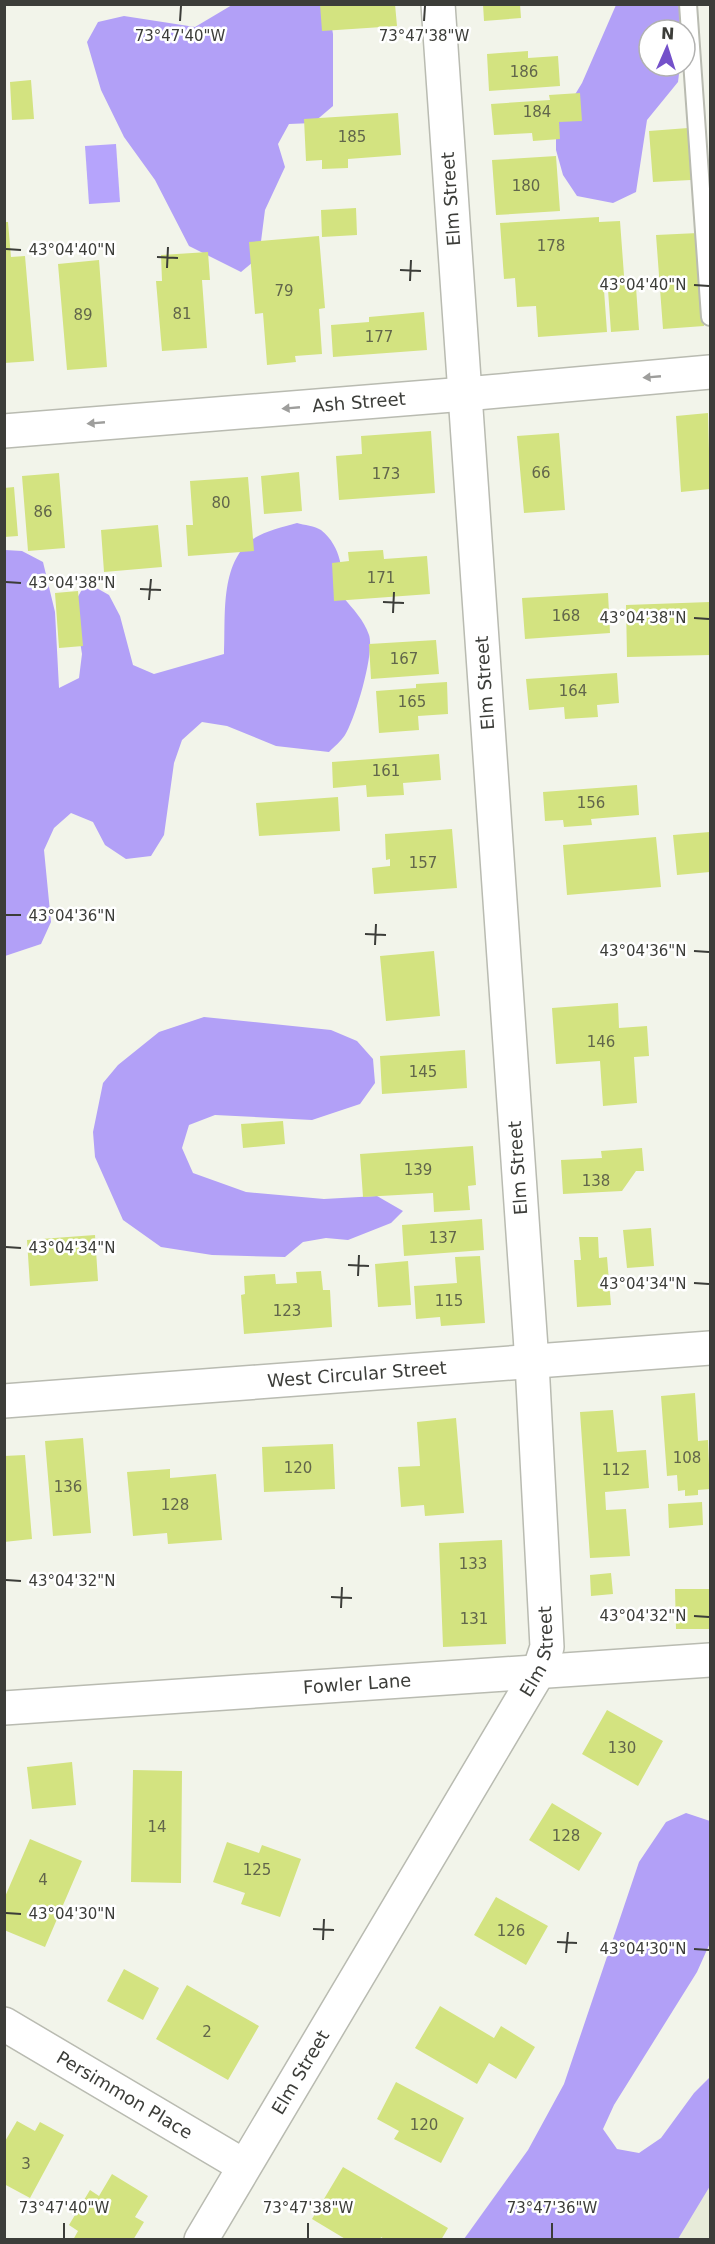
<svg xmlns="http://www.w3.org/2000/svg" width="715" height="2244" viewBox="0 0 715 2244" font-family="'DejaVu Sans',sans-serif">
<rect width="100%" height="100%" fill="#f2f4ea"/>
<path fill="#e7ebd9" d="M710,2112v127h-80z"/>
<path fill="#b2a0f7" d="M232,5h96l5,29v72l-20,17 -24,1 -11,20 7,23 -20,43 -6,47 -18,15 -52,-26 -34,-66 -31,-43 -23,-47 -14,-48 11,-20 26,-6 71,11z
M616,5h68l-2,25h-33v36h31l-2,16 -31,38 -11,72 -23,11 -36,-7 -14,-21 -7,-25v-24l26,-43z
M297,523c7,2 18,3 24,7 21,17 22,42 22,67 10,12 21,23 26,38 6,18 -14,84 -24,100 -4,6 -11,12 -16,17l-53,-6 -49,-20 -25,-4 -20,18 -8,23 -10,72 -13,21 -25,3 -21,-14 -12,-23 -22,-9 -17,15 -10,22 7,72 -10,22 -36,12v-406l17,1 21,11 12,50 4,76 20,-10 3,-24 -8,-50 12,-22 23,13 11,21 13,49 21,9 70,-20c2,-36 -5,-91 29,-115 12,-8 30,-12 44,-16z
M204,1017l127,13 26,11 16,18 2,24 -15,21 -48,16 -97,-5 -26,10 -7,23 11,25 53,19 78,7 53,-3 26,15 -12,12 -43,17 -22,-2 -23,4 -18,15 -73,-2 -51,-8 -38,-27 -28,-63 -2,-25 10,-49 15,-18 41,-33z
M686,1813l24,8v122l-13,29 -83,133 -11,24 14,20 22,4 22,-15 33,-45 16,-16v109l-32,53h-214l64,-89 36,-66 75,-222 27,-40z"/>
<path fill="#b6a4fc" d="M116,144l4,58 -31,2 -4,-58z"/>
<path fill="#d3e380" d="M320,4h75l2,22 -75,5z
M483,4h37l1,14 -37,3z
M528,51v7l30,-2 2,30 -71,5 -2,-37z
M31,80l3,39 -22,1 -2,-38z
M580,93l2,28 -23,1 1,17 -27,2 -1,-8 -38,2 -3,-31 59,-4 -1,-5z
M398,113l3,42 -53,4v9l-26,1v-9l-16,1 -2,-42z
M688,128l3,52 -38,2 -4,-51z
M556,156l4,55 -64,4 -4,-55z
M356,208l1,27 -35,2 -1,-27z
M599,217v5l21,-1 5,68 11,-2 3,43 -28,2 -3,-42h-4l3,42 -69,5 -2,-31 -19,1 -2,-29 -11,1 -4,-56z
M4,222h4l3,35 14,-1 9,105 -30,2z
M698,233l6,93 -41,3 -7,-94z
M319,236l6,72 -6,1 3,45 -27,2 1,6 -29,3 -4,-52 -8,1 -6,-72z
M208,252l2,28h-8l5,68 -45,3 -6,-70h6l-1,-26z
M99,260l8,107 -40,3 -9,-106z
M424,312l3,38 -94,7 -2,-32 38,-3v-5z
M708,413l2,76 -29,3 -5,-76z
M431,431l4,62 -96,7 -3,-44 26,-2 -1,-18z
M559,433l6,77 -41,3 -7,-77z
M299,472l3,39 -38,3 -3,-38z
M59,473l6,75 -37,3 -6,-75z
M248,477l6,74 -66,5 -2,-31h7l-3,-44z
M14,487l4,49 -14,1v-49z
M158,525l4,42 -58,5 -3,-42z
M383,550l1,9 43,-3 3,38 -96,7 -2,-38 17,-2 -1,-9z
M78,591l5,55 -24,2 -4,-55z
M608,593l2,40 -85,6 -3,-41z
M710,602v53l-83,2 -1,-52z
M436,640l3,34 -68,5 -2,-35z
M617,673l2,30 -22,2 1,12 -33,2 -1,-12 -35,3 -3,-31z
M447,682l1,32 -30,2 1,14 -40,3 -3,-42 40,-3v-4z
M439,754l2,26 -38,3 1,12 -37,2 -1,-12 -33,3 -1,-26z
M637,785l2,30 -48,4 1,6 -28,2 -1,-7 -18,1 -2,-29z
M338,797l2,34 -81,5 -3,-33z
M452,829l5,59 -83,6 -2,-26 18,-2v-7l-4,1 -1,-26z
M710,832v40l-33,3 -4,-40z
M656,837l5,50 -94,8 -4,-50z
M434,951l6,65 -54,5 -6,-65z
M618,1003l1,25 28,-2 2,30 -15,1 3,46 -34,3 -3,-45 -44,3 -4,-56z
M465,1050l2,38 -85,6 -2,-38z
M283,1121l2,23 -42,4 -2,-24z
M473,1146l3,39 -8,1 2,24 -36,2 -1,-19 -70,4 -3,-43z
M642,1148l2,23h-8l-14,20 -59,3 -2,-34 41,-2 -1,-7z
M482,1219l2,31 -80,6 -2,-31z
M651,1228l3,38 -27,2 -4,-38z
M95,1235l3,46 -68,5 -3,-46z
M579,1237h19l1,21 8,-1 4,48 -34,2 -3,-47h7z
M480,1256l5,67 -44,3 -1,-9 -24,2 -2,-33 43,-3 -2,-26z
M408,1261l3,44 -33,2 -3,-43z
M321,1271l2,19h7l2,37 -88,7 -3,-39 4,-1 -1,-18 31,-2 1,10 21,-1 -1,-11z
M695,1393l3,48 10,-1 2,49 -12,1v5l-13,1v-6l-7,1 -1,-16 -10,1 -6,-80z
M613,1410l4,42 29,-2 3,38 -44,4 1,18 20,-1 4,47 -40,2 -10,-146z
M456,1418l8,95 -39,3 -1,-11 -23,2 -3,-40 22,-1 -3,-44z
M83,1438l8,95 -38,3 -8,-95z
M333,1444l2,45 -71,3 -2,-45z
M25,1455l7,84 -28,3v-86z
M170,1469v9l46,-4 6,66 -54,4 -1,-11 -34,3 -6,-64z
M702,1502l1,23 -34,3 -1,-24z
M502,1540l4,104 -63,3 -4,-104z
M611,1573l2,21 -22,2 -1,-21z
M675,1589h35v40h-34z
M607,1710l56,31 -25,45 -56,-32z
M72,1762l4,43 -44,4 -5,-42z
M133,1770l49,1 -1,112 -50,-1z
M552,1803l50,30 -23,38 -50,-31z
M30,1839l52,22 -37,86 -41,-17v-31z
M227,1842l32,11 3,-8 39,14 -21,58 -39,-13 4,-11 -32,-11z
M496,1897l52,29 -22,39 -52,-30z
M124,1969l35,19 -16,32 -36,-19z
M187,1985l72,41 -31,54 -72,-41z
M440,2006l54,32 7,-12 34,21 -19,32 -27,-16 -12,21 -62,-36z
M396,2082l68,36 -23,45 -47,-24 5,-8 -22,-12z
M17,2121l18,10 5,-9 24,13 -34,63 -26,-14v-41z
M343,2167l105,61 -7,12h-55l-5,-3 -1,3h-33l-35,-21z
M112,2174l36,22 -13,21 9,5 -11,18h-60l5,-9 -9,-6 21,-35 9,6z"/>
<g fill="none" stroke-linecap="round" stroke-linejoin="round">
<defs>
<path id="lane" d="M688,4l22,313"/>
<g id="street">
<path id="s1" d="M4,431l461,-37 245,-22"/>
<path id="s2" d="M4,1708l706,-48"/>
<path id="s3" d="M4,2024l240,142"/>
<path id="s4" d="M201,2240l338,-569 8,-24 -15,-284 -94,-1359"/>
</g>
<g id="secondary">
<path id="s5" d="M4,1401l706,-53"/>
</g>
</defs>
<use href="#lane" stroke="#b9bbb1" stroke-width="20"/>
<use href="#street" stroke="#b9bbb1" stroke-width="36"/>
<use href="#secondary" stroke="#b9bbb1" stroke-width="36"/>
<use href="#lane" stroke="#fff" stroke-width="16"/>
<use href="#street" stroke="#fff" stroke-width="33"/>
<use href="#secondary" stroke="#fff" stroke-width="33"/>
</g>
<defs><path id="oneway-solid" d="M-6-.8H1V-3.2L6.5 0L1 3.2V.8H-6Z" transform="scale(1.5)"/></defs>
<g fill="#9e9e9c">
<use href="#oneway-solid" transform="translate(652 377) rotate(175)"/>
<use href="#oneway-solid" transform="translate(291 408) rotate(175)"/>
<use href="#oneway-solid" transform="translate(96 423) rotate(175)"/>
</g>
<path fill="none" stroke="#3c3d39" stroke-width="2" d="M180,21l1,-15M424,21l1,-15M6,249l15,1M157,257l21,1M167,268l1,-21M400,270l21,1M410,281l1,-21M694,285l15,1M6,582l15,1M140,589l21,1M149,600l2,-21M383,602l21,1M393,613l1,-21M694,618l15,1M6,915h15M365,934l21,1M375,945l1,-21M694,951l15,1M6,1247l15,1M348,1265l21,1M358,1276l1,-21M694,1283l15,1M6,1580l15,1M331,1597l21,1M341,1608l1,-21M694,1616l15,1M6,1913l15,1M313,1929l21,1M323,1940l1,-21M557,1942l20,1M694,1949l15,1M566,1953l2,-21M64,2238v-15M308,2238v-15M552,2238v-15"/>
<g text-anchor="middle" stroke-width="5" stroke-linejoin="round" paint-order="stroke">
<g font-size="15" fill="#62664b">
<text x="524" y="77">186</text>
<text x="537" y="117">184</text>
<text x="352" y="142">185</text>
<text x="526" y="191">180</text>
<text x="551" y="251">178</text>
<text x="284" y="296">79</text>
<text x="182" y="319">81</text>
<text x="83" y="320">89</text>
<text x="379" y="342">177</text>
<text x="541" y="478">66</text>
<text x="386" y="479">173</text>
<text x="221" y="508">80</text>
<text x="43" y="517">86</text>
<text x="381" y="583">171</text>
<text x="566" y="621">168</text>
<text x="404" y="664">167</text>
<text x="573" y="696">164</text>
<text x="412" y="707">165</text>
<text x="386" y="776">161</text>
<text x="591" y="808">156</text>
<text x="423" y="868">157</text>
<text x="601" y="1047">146</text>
<text x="423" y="1077">145</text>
<text x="418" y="1175">139</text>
<text x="596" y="1186">138</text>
<text x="443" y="1243">137</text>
<text x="449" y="1306">115</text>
<text x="287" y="1316">123</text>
<text x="687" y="1463">108</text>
<text x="298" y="1473">120</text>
<text x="616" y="1475">112</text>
<text x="68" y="1492">136</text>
<text x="175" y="1510">128</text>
<text x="473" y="1569">133</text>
<text x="474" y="1624">131</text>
<text x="622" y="1753">130</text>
<text x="157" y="1832">14</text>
<text x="566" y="1841">128</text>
<text x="257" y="1875">125</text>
<text x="43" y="1885">4</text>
<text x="511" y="1936">126</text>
<text x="207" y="2037">2</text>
<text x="424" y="2130">120</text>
<text x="26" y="2169">3</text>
</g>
<g font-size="18" fill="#3c3d39" stroke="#fff">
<text transform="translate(451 199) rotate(-94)" y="6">Elm Street</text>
<text dy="6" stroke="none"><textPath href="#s1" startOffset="356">Ash Street</textPath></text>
<text transform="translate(485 683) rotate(-94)" y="6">Elm Street</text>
<text transform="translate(518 1168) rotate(-94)" y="6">Elm Street</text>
<text dy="6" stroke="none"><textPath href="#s5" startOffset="354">West Circular Street</textPath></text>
<text dy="6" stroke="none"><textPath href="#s4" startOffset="681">Elm Street</textPath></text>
<text dy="6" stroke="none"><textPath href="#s2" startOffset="354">Fowler Lane</textPath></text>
<text dy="6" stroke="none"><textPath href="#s4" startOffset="195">Elm Street</textPath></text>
<text dy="6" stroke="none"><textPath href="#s3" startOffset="140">Persimmon Place</textPath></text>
</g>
</g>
<g font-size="15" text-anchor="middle" fill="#3c3d39" stroke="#fff" stroke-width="5" stroke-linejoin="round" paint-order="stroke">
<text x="180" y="41">73°47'40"W</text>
<text x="424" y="41">73°47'38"W</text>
<text x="72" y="255">43°04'40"N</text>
<text x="643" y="290">43°04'40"N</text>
<text x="72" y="588">43°04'38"N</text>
<text x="643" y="623">43°04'38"N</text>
<text x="72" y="921">43°04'36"N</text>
<text x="643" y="956">43°04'36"N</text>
<text x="72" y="1253">43°04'34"N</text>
<text x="643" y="1289">43°04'34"N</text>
<text x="72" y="1586">43°04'32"N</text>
<text x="643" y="1621">43°04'32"N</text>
<text x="72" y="1919">43°04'30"N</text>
<text x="643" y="1954">43°04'30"N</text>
<text x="64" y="2213">73°47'40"W</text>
<text x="308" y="2213">73°47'38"W</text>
<text x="552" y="2213">73°47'36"W</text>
</g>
<rect width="715" height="2244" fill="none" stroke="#3c3d39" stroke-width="12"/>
<g transform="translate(667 48) rotate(3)"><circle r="28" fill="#ffffff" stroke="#b1b1b0" stroke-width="1.5"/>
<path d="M0-4.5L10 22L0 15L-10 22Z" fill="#7451ca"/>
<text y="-9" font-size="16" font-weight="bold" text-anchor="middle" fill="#3c3d39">N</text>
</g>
</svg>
